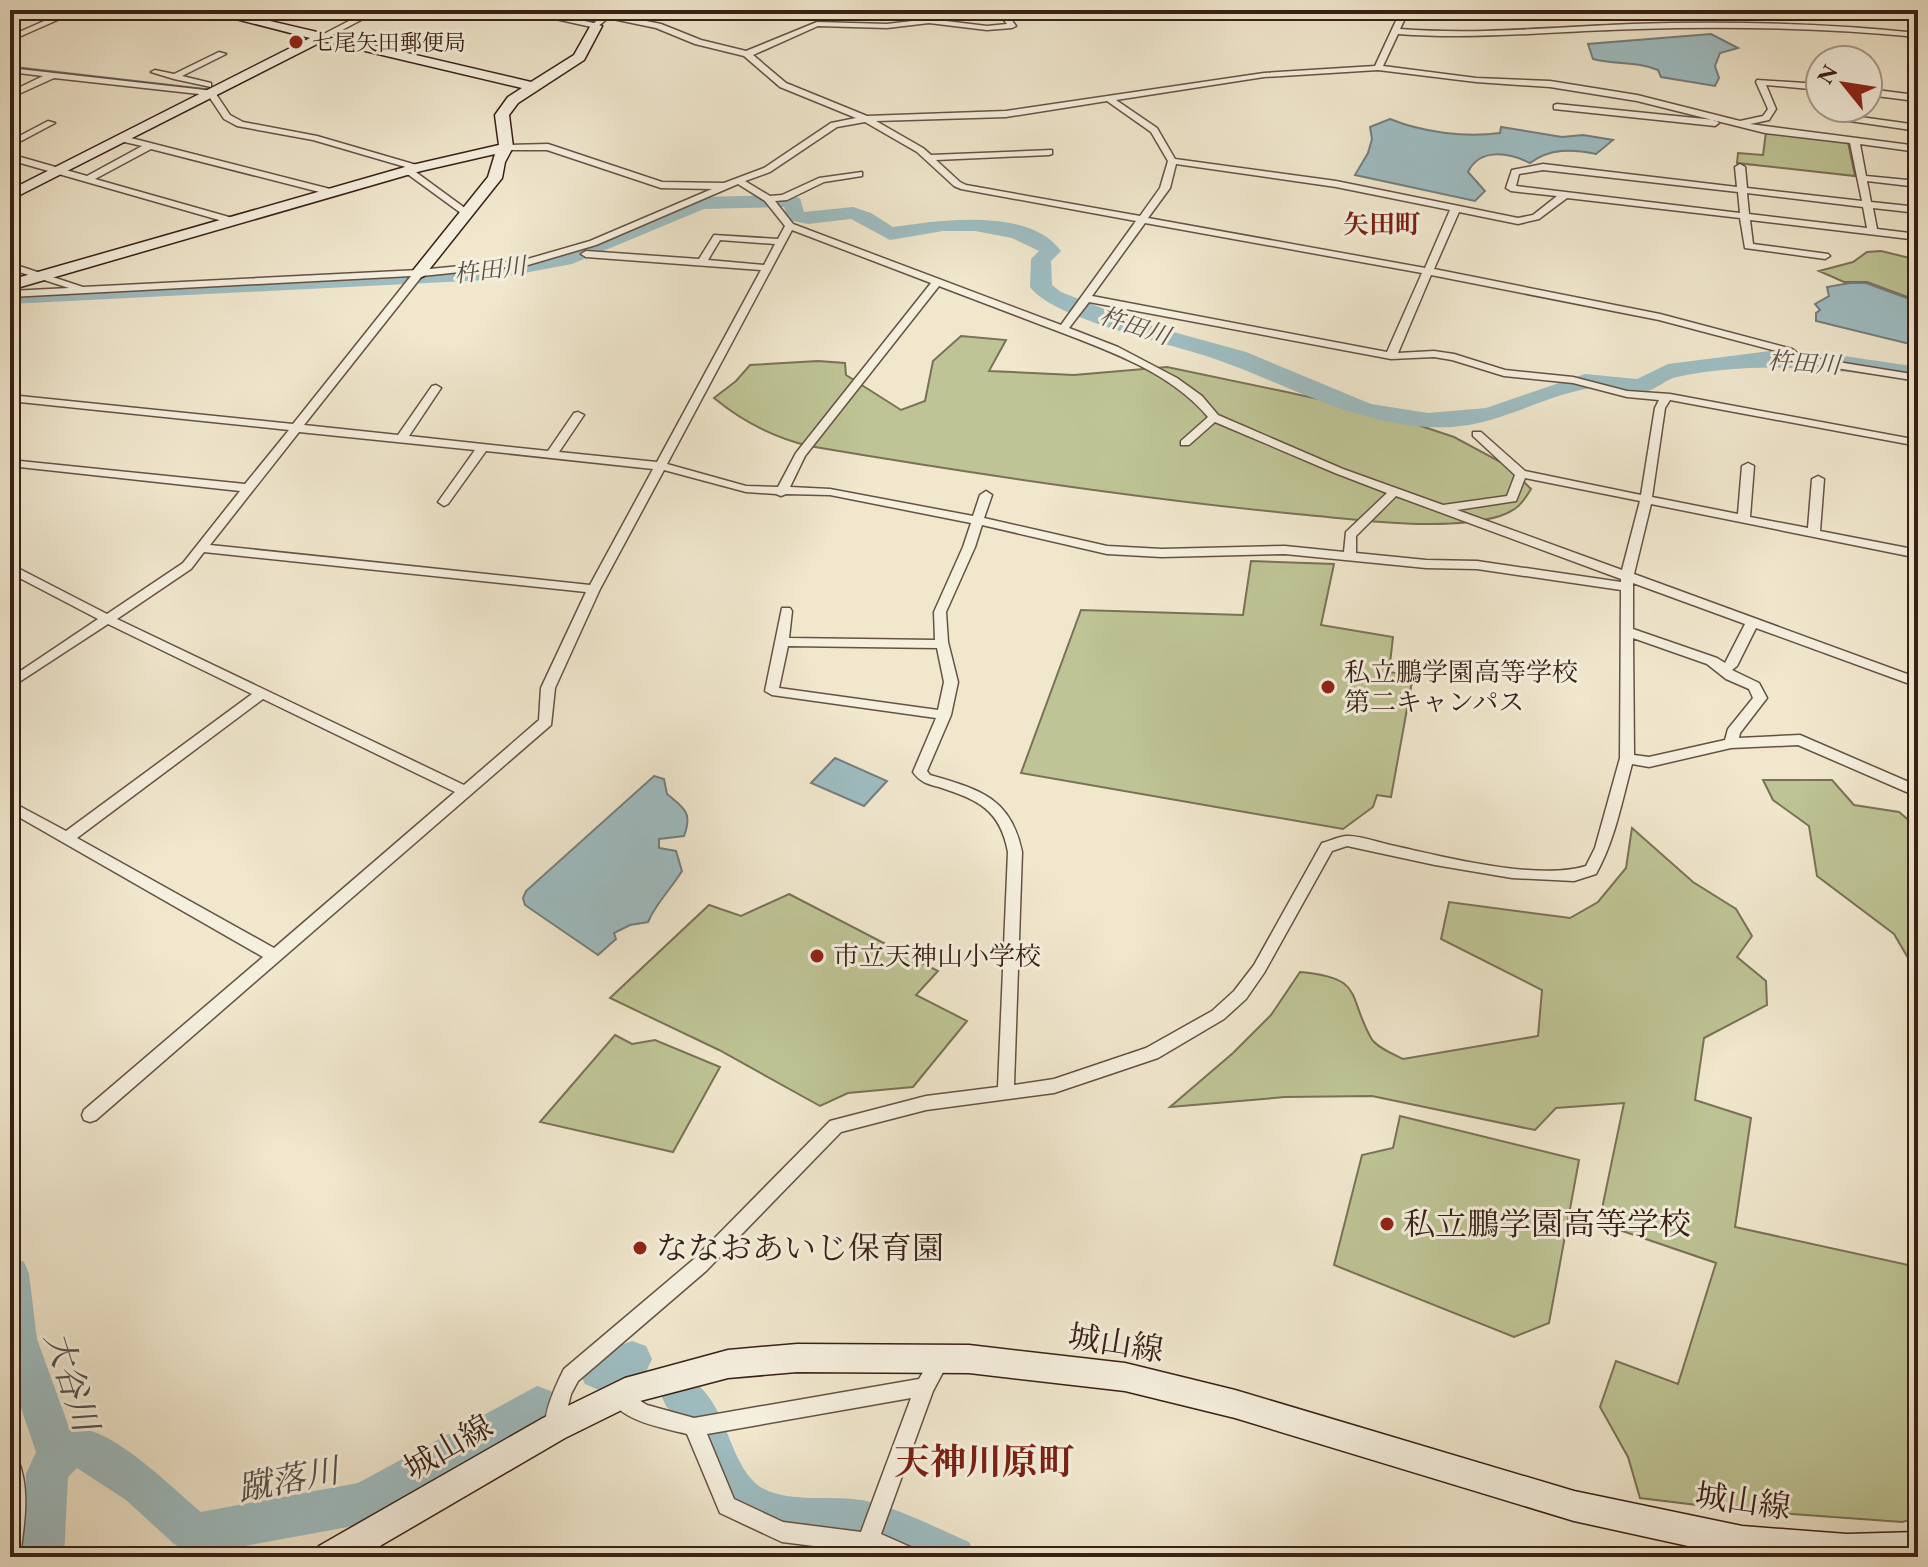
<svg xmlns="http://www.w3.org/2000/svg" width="1928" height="1567" viewBox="0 0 1928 1567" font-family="'EB Garamond','Noto Serif JP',serif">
<rect width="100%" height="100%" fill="#f0e7cd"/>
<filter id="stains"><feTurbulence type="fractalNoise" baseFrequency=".0025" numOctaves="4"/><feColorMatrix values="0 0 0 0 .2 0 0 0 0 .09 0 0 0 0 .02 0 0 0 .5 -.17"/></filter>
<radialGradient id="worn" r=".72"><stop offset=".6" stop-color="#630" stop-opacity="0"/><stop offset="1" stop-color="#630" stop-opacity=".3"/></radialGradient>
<path fill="#bec495" stroke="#7a7256" stroke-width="2" d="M1766,132l82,10 7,34 -118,-13 1,-10 25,2z
M1881,251l37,9v41l-51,-19h-23l-25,-11 34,-9 14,-10z
M961,336l45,4 -17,31 85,4 93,-8 115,24 100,22 72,24 54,29 23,23c-9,15 -14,21 -31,27 -53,16 -138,4 -193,-1 -167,-16 -333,-41 -498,-69 -37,-9 -66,-24 -95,-48l22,-17 14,-16 68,-4 27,2 1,12 55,35 24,-9 8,-40z
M1251,561l83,3 -13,61 72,12 -4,35 24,4 -22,121 -14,-2 -4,12 -30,22 -322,-56 60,-163 162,5z
M1763,780h69l22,25 45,7 19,16v147l-24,-41 -77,-58 -8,-50 -36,-26z
M1632,828l61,54 43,27 16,27 -15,21 29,24 1,24 -63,33 -9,62 56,18 -16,109 173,38 10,-7v260l-16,4 -164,-12 -98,-12 -12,-41 -28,-50 16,-46 62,23 38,-121 -117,-40 25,-120 -68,5 -21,22 -163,-34 -87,1 -115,10 63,-54 38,-38 29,-43c65,6 47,23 71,66 5,9 22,16 32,21l135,-23 4,-46 -101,-51 8,-37 121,16 28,-16 28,-34z
M789,894l149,77 -22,24 51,26 -54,66 -65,6 -28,13 -101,-56 -109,-52 99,-93 32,11z
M615,1035l17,9 23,-4 65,27 -47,85 -133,-30z
M1400,1116l179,44 -30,163 -35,14 -180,-72 28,-110 31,-7z"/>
<path fill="#9ebdc2" stroke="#757e7e" stroke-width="2" d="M1711,34l27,14 -18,5 -5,13 4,12 -4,8 -54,-9 -3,-7c-21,-9 -43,-5 -65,-11l-5,-15z
M1390,119c32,13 75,19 110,14l1,-6 61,10 21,-2 30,5 -17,14c-24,-5 -46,-6 -66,9 -20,-10 -50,-16 -62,9l17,19 -10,10 -120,-26 13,-22 4,-14 -2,-12z
M1850,283h16l52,19v44l-102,-25v-8l4,-3 -5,-6 14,-8 -2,-9z
M835,758l52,23 -23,25 -53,-23z
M654,776l10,3 3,15c17,14 26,18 17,42l-25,3v9l17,3 6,20c-11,18 -26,32 -34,51l-18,3 -16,8 2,6 -18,16 -73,-50 -2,-7 3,-7z"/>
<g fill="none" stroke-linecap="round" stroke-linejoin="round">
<path stroke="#757e7e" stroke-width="3" d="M10,67l199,23"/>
<path fill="#9ebdc2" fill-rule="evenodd" d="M784,195l16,3 4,14 49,-5 18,6 22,14c46,-7 136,-20 168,24l-10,10 1,24 9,7 76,30 109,30 125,52 57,9 58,-5 99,-34 52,5 31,-15 102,-13 61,3 87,13v14c-81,-12 -159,-21 -241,-4 -11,2 -20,12 -32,15 -19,4 -41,-7 -60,-3 -57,12 -94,42 -158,38 -85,-5 -160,-55 -241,-77 -37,-11 -135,-34 -156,-63l1,-28 8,-8 -27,-13 -37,-7h-32l-53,9 -39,-21 -43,5 -20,-4 -4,-13 -80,2 -132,55 -86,16 -476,24v-12l476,-24 74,-13 141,-58z
M10,1257l14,5 5,12 8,65 33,91c35,-11 105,61 131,82l157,-29 179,-97 14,5 6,14 -6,14 -172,99 -15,6 -168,31 -22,-11 -48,-44 -49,-32 -9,9 -4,80h-44l6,-83 10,-22 -26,-76z
M632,1341l14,5 6,13 -6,13 -47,18 -14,-6 -6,-13 6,-13z
M680,1374c51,20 45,94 84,115 28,14 67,6 97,11 28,4 80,30 108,42l7,15h-76l-37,-15 -67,-4 -58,-16 -20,-19 -36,-78 -16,-19 -6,-13 6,-13z"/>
<defs>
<path id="street" d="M69,10h11l-70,31v-5z
M370,10h10l-55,29 -7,-2z
M430,10h10l-15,9h-6v-4z
M515,10h15l64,13 12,-10 55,11 40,16 45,11 71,-29 70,2 42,-5 58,7 20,-2 -8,-10 -30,-2 -4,-2h39l12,16 -4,2 -25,2 -58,-7 -42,5 -69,-2 -65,29 33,28 81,33 139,-5 258,-38 111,-7 26,-56h8l-9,19c77,6 154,-2 232,-5 95,-3 191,-1 286,9v4c-94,-9 -187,-11 -281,-8 -80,2 -159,11 -239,5l-15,32 93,12 74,3 87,14 103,26 23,-5 5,-7 -12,-27 1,-2 63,4v6l-54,-5 10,24 -7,11 -19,4 168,22v6l-58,-8 6,32 52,5v6l-51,-6 4,21 47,5v6l-45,-5 4,21 41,5v6l-168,-20 3,24 75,10 2,2 -5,3 -80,-11 -5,-30 -173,-20 -28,21 -21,5 -59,-12 -25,57 226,45 132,35 9,7 117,19v6l-120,-19 -14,-9 -125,-33 -228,-45 -33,78 36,-2 20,3 51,16 68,7 54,14 43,3 248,46v6l-248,-46 -5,8 -13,89 86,17 4,-48 6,-3 6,3 -4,51 58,11 4,-49 6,-3 6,3 -4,52 98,19v8l-267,-54 -17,70 284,104v9l-162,-59 -19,38 -5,4 27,13 8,15 -27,35 -1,5 61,-3 118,51v11l-120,-52 -67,3 -82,19 -17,-3c-10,37 -17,76 -36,110l-22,7 -62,-3 -77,-13 -88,-19 -15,5 -68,122 -18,26 -22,20 -66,39 -104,35 -128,17 -85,22 -135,139 -128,110 -7,13 -10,40 -7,3 -7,-3c-7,-16 9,-49 17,-65l130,-110 136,-138 96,-25 72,-9 10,-235c-8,-43 -30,-52 -69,-65 -12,-3 -19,-5 -26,-15l23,-54 -164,-23 -7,-4 17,-83h8l2,3 -3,27 146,2 -1,-28 29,-65 8,-24 -141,-28 -44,-1 -5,2 -5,-2 -30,-2 -82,-22 -64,119 -45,99 -4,37 -455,395 -6,2 -6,-2 -2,-5 2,-5 179,-153 -253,-145v-11l56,30 186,-137 -144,-70 -98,64v-10l88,-59 -88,-46v-9l97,50 76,-51 57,-72 -230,-25v-6l235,24 44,-54 -279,-29v-6l283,29 118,-148 -401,21v-6l59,-3 -59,-19v-6l73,24 336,-17 105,-10 66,-19 122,-52 -51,-1 -114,-38h-41l-4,-3 1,-2 45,-1 114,38 62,1 40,-15 67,-45 25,-5 -76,-31 -36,-31 -49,-12 -39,-16 -48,-10 -12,10zM1378,70l98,12 74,5 87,14 128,32 85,10 12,58 -115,-13 -2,-21 -5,-3 -5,3 2,20 -194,-23 -31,6 -6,18 5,3 46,5 -24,19 -15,3 -182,-37 -161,-22 -18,-31 -41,-28 148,-23zM1107,101l44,31 17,29 -8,27 -20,28 -174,-31 -6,-3 -24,-22 113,-5 3,-1v-4l-121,5 -8,-7 -47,-27 130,-4zM865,122l52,30 37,34 7,3 175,32 -75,104 -268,-101 -18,-23 12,-1 37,-18 38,-6v-4l-43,6 -37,17 -12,1 -25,-15 25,-9 67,-45zM1176,164l160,23 114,23 -25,58 -277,-50 22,-30zM1543,170l195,22 2,21 -224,-27 3,-12zM738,184l27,17 20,25 -7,13 -64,-4 -15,24 -113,-8 -5,3 5,3 175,13 -104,192 -98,-10 25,-37 -6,-3 -4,1 -26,38 -139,-15 32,-48 -5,-3 -4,1 -34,49 -94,-10 118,-149 106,-11 68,-20zM1747,193l116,14 4,21 -118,-14zM1145,223l277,50 -35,79 -295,-56zM792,230l139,53 -135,170 -18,34 -32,-1 -79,-22zM720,240l55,4 -11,21 -56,-5zM939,286c40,15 81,31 121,46 52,20 111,41 148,85l-27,24v4h8l26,-23 120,51 52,20 -41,39 -2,20 -59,-6 -123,3 -55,-3 -123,-28 8,-23 -6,-4 -6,4 -7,21 -143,-27 -40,-2 15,-31zM1089,302l302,57 43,-2 18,3 52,16 69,7 54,14 32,3 -4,8 -14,87 -116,-24 -44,-39h-8v4l42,39 -8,21 -64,9 -100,-36 -125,-54 -16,-19 -25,-18 -59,-31 -49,-19zM299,432l176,18 -37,52 6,4 4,-2 38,-53 167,18 -63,116 -380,-40zM1525,478l115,23 -18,69 -165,-60 59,-9zM1396,496l225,83v3l-144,-21 -51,-1 -70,-7v-17zM982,525l125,29 55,3 123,-3 141,14 51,1 144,21 -1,168 -25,90 -9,18c-49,15 -141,-9 -191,-20 -15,-3 -35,-11 -49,-10 -8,1 -17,5 -24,7l-68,122 -20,26 -22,20 -66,37 -92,31 -40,6 8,-233c-11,-55 -44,-63 -92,-77l-3,-4 24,-56 7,-33 -10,-40 -2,-30 29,-65zM204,552l382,40 -45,96 -2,32 -75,65 -347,-166 74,-50zM1633,583l112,41 -20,39 -8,-5 -84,-29zM1633,638l74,26 19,15 23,10 4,9 -25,31 -3,11 -76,17 -15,-2zM788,646l149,2 7,34 -6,28 -159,-22zM263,699l192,93 -181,156 -197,-110z
M219,52l7,2 -44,22 29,7v4l-37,-8 -23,-7 4,-2 19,4z
M10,68l204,23 16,24 13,7 74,14 103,30v4h-7l60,44 -8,2 -59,-43 -2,-2 5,-3 -96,-28 -76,-14 -13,-7 -16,-24 -154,-17 -44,20v-6l33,-16 -33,-4z
M1868,89l40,5 4,3 -4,3 -40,-5z
M1557,104l158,16 4,3 -4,3 -161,-17v-4z
M10,111h6l1,2 -7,4z
M1839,114l79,11v6l-82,-12v-4z
M48,121l7,2 -45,24v-6z
M123,136l211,54 2,2 -5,3 -180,-46 -56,30 141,40 2,2 -5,3 -223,-64v-6l77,22 55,-30 -22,-5v-4z
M941,1350l7,3 2,6 -17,32 -52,143 36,16 3,7h-33l-13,-4 -2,4h-20l2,-6 -72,-9 -62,-29 -33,-79c-23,-6 -68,-13 -78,-38l2,-6 7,-3 29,18 47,13 225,-39 15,-26zM911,1398l-50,134 -78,-10 -49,-23 -27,-65z
M10,1455l7,2c14,33 7,66 3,100h-10z"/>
<path id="secondary" d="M201,10h22l308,72 43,-27 18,-32 10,3 -18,34 -66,43 -9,12 4,32 -8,15 -3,16 -78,98 -5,2 -8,-5 77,-96 7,-23 -74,17 -411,119v-10l402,-115 87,-20 -4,-30 13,-18 14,-9 -199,-47 -313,159v-10l300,-152z
M797,1344l172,1 156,18 110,27 339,101 168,35 105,8 71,-2v25h-180l-164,-36 -339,-103 -110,-27 -156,-18 -172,-1 -69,6 -88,23 -75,37 -204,119h-47l5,-11 224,-128 82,-40 103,-28z"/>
</defs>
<use href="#street" stroke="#655244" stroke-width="3"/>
<use href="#secondary" stroke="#372017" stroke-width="3"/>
<use href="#street" fill="#f5efde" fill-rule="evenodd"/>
<use href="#secondary" fill="#f5efde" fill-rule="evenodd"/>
</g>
<g fill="#8f2418" stroke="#f5efde" stroke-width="3">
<circle cx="296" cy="42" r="8"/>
<circle cx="1328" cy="687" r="8"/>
<circle cx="817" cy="956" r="8"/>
<circle cx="1387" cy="1224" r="8"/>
<circle cx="640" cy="1248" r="8"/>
</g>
<g text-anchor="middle" stroke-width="6" stroke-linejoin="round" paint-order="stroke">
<g font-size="22" fill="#372017" stroke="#f5efde" text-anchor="start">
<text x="312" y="50">七尾矢田郵便局</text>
</g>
<g font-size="24" font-style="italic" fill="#564f4a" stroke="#f5efde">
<text transform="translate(490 270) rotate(-7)" y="8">杵田川</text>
<text transform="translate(1135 326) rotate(18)" y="8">杵田川</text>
<text transform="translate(1804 363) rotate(4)" y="8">杵田川</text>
</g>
<g font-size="26" font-weight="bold" fill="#7a1f14" stroke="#f5efde">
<text x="1382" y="233">矢田町</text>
</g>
<g font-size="26" fill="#372017" stroke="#f5efde" text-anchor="start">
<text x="1344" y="681">私立鵬学園高等学校<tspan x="1344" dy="30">第二キャンパス</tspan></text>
<text x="833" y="965">市立天神山小学校</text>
</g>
<g font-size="32" fill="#372017" stroke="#f5efde" text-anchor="start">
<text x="1403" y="1235">私立鵬学園高等学校</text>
<text x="656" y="1259">ななおあいじ保育園</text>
</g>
<g font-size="32" fill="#372017" stroke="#f5efde">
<text transform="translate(1116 1343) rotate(9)" y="11">城山線</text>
<text transform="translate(448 1447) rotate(-30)" y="11">城山線</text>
<text transform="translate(1743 1501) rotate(8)" y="11">城山線</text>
</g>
<g font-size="34" font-style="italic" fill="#564f4a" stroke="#f5efde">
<text transform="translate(72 1381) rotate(72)" y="12">大谷川</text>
<text transform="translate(288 1479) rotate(-11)" y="12">蹴落川</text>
</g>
<g font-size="36" font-weight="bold" fill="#7a1f14" stroke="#f5efde">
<text x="984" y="1474">天神川原町</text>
</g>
</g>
<rect width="1928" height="1567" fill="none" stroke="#f0e7cd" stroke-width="40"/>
<rect x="12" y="12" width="1904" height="1543" fill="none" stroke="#372017" stroke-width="4"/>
<rect x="20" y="20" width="1888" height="1527" fill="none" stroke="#372017" stroke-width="2"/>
<g transform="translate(1844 84) rotate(300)"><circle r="38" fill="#f5efde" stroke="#a99c8e" stroke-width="2"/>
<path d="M0-6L14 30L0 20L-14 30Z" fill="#8f2418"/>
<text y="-12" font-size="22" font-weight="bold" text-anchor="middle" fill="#372017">N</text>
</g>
<rect width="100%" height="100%" filter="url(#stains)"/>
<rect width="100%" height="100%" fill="url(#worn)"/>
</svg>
